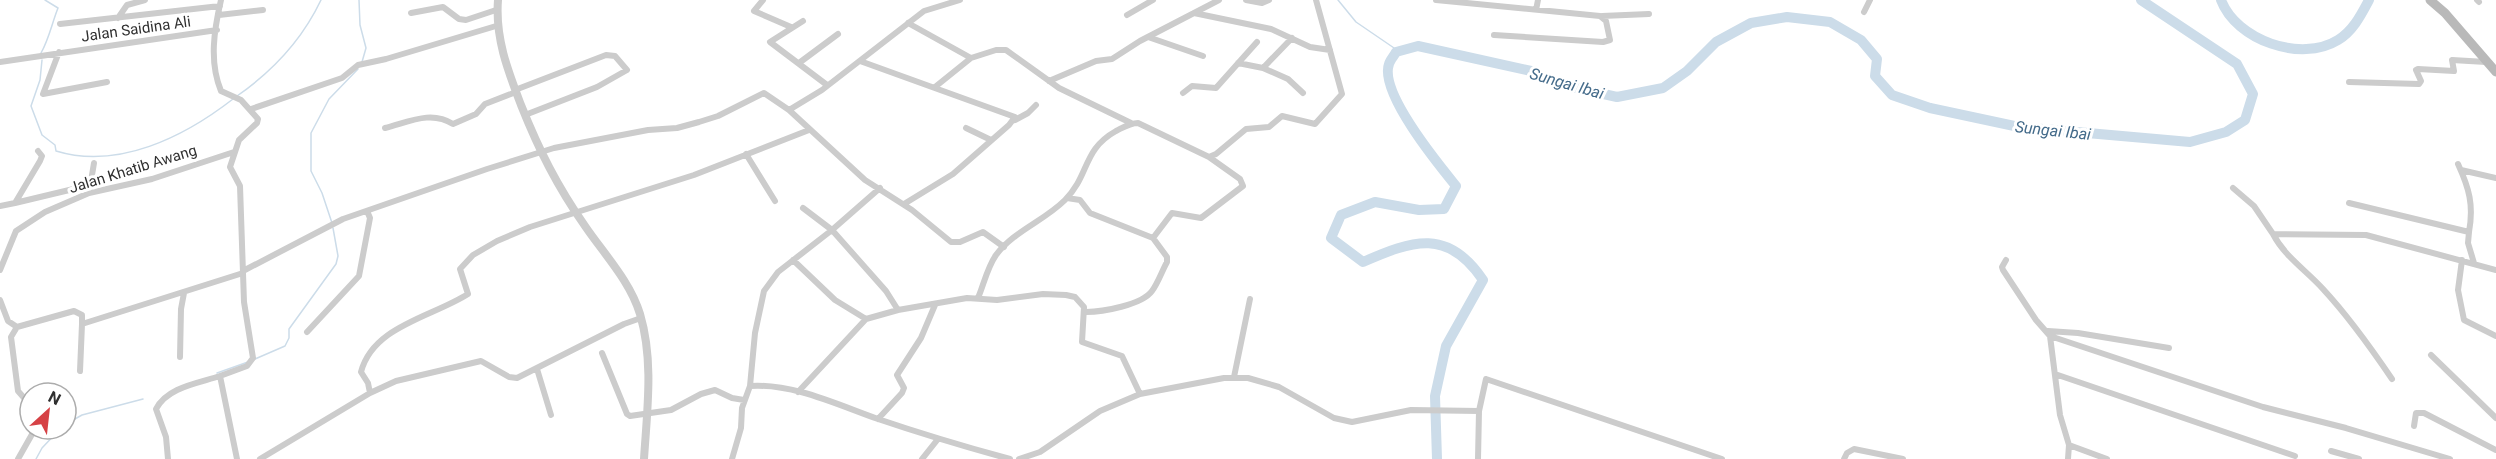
<svg xmlns="http://www.w3.org/2000/svg" width="2496" height="459" viewBox="0 0 2496 459" font-family="Roboto,sans-serif">
<rect width="100%" height="100%" fill="#fff"/>
<g fill="none" stroke-linecap="round" stroke-linejoin="round">
<path stroke="#ccdce9" stroke-width="1.5" d="M359,0l1,25 6,23 -4,14
M1338,0l18,22 41,28
M41,53c8,-14 11,-30 17,-45l-13,-8
M42,60l-2,20 -9,26 11,29 13,10 1,6c62,19 128,-14 177,-52
M237,96c36,-25 65,-56 84,-96
M332,223l-10,-30 -11,-22v-38l18,-34 29,-30
M255,359l30,-13 4,-8v-9l47,-65 2,-8 -5,-28
M217,373l31,-11
M66,424l16,-9 61,-16
M36,459l6,-11 18,-19"/>
<path stroke="#ccdce9" stroke-width="10" d="M2221,0c15,40 80,63 117,40 15,-9 23,-25 31,-40
M1437,459l-2,-63 11,-50 37,-66c-35,-52 -70,-40 -120,-18l-32,-24 10,-23 34,-13 44,8 25,-1 12,-23c-18,-22 -77,-94 -67,-122 1,-4 5,-8 7,-12l22,-6 113,25 32,14 54,12 46,-9 24,-17 29,-29 35,-19 36,-6 43,5 31,18 16,19 -2,17 17,19 38,13 89,19 171,15 36,-10 19,-12 8,-26 -16,-30 -96,-64"/>
<path stroke="#ccc" stroke-width="6" d="M221,0c-7,30 -12,62 0,91l20,9 17,19 -1,4 -18,17 -9,27 10,19 4,116 9,56 -6,8 -27,10 17,83
M763,0l-9,11 37,16
M960,0l-36,11 -102,79 -33,20 76,70 47,30 39,32h9l23,-10 21,15
M1246,0l16,3 7,-3
M1436,0l164,16 6,5 4,19 -7,2 -109,-7
M2477,0l2,2
M1536,10l2,-10
M1864,12l6,-12
M411,13l32,-6 16,12 7,1 30,-10
M1194,13l77,16 39,18 20,3
M219,15l44,-5
M1127,15l26,-15
M1602,16l47,-2
M118,18l9,-13 18,-5
M803,21l-33,21 57,43
M908,23l63,35 -36,29
M60,24l160,-18
M1148,37l55,19
M59,52l-16,42 64,-12
M971,58l25,-8h10l53,38 72,35
M860,61l155,56 -6,8 -56,49 -49,30
M0,62l217,-32
M799,63l39,-29
M1238,63l25,5 29,-30
M1263,68l25,11 15,14
M1049,81l47,-20 16,-2 28,-18 79,-41
M2349,82l70,2 2,-3 -5,-11 2,-1 36,2 -2,-11 34,2
M515,90l91,-35 9,1 12,14 -30,17 -72,28
M1183,93l9,-7 24,2 41,-46
M251,109l91,-31 16,-13 28,-6 110,-33
M1015,120l13,-7 8,-8
M385,128c24,-6 46,-18 68,-4l23,-10 9,-10 31,-12
M966,128l25,12
M746,154l29,47
M2458,164c11,24 16,41 11,68
M2461,170l35,8
M2233,188l21,18 19,28 93,1 130,35
M1067,198l13,2 10,13 63,25
M15,203l71,-17 5,-5 3,-18
M2349,203l120,29 -1,11 6,20
M0,206l15,-3 25,-42 2,-5 -4,-5
M803,208l29,22 48,-42
M2273,234c12,23 34,37 50,55 26,28 48,59 69,90
M793,260l42,40 31,19
M2006,260l-4,7 1,3 33,50 14,16 10,79 9,30
M2462,260l-4,30 6,30 32,16
M0,270l16,-39 29,-19 44,-19 63,-14 82,-27
M243,271l100,-52 144,-50 67,-21 94,-18 29,-2 22,-6 19,-6 46,-23 25,17
M978,298c6,-14 9,-30 18,-43 18,-24 48,-34 69,-55 25,-25 17,-50 51,-69 8,-4 14,-8 22,-8l71,34 7,-3 30,-25 23,-2 13,-11 33,8 27,-30 -26,-94
M0,300l8,21 9,6 57,-16 8,4v9l161,-51
M898,310l69,-12 30,2 46,-6 23,1 9,2 9,10 -2,35 40,14 18,38
M1086,312c16,0 56,-7 66,-21 6,-8 10,-20 15,-29v-5l-14,-19 19,-25 29,5 42,-32 -3,-7 -31,-22
M17,327l-6,10 7,54 7,8 1,15 4,6
M2048,331l30,2 91,15
M307,332l52,-56 11,-58 -3,-7
M2050,336l213,71 83,21 104,31
M602,353l25,61 3,2 41,-6 30,-16 14,-4 17,8 12,2
M2431,355l65,63
M180,357l1,-48 3,-16
M537,369l14,46
M80,371l2,-47
M2055,374l240,82
M1234,377l16,-78
M750,386c43,-3 88,19 128,33 44,15 88,28 132,40
M370,393l-2,-10 -7,-11c12,-46 71,-55 107,-78l-8,-25 13,-14 24,-14 33,-14 164,-52 115,-45
M878,419l24,-26 2,-5 -7,-13 24,-37 14,-33
M2414,426l2,-13h8l72,37
M2331,451l28,8
M18,459l17,-30
M168,459l-2,-22 -10,-28c11,-22 43,-26 64,-33
M260,459l110,-66 26,-12 85,-20 28,16 8,1 107,-54 17,-6
M732,459l9,-31 1,-20 8,-22 5,-53 9,-42 14,-19 54,-42 54,61 12,19 -32,9 -68,73
M922,459l16,-20
M1019,459l21,-7 60,-41 40,-17 84,-16h24l31,9 55,31 18,4 59,-12 68,1
M1478,459l1,-48 7,-32 236,80
M1844,459l3,-6 7,-4 49,10
M2068,459l1,-14 38,14"/>
<path stroke="#ccc" stroke-width="8" d="M498,0c-3,38 10,71 23,105 18,45 36,81 64,121 19,28 45,55 55,88 14,47 7,97 4,145"/>
<path stroke="#b9b9b9" stroke-width="9" d="M2430,0l15,13 51,59"/>
</g>
<g text-anchor="middle" stroke-width="6" stroke-linejoin="round" paint-order="stroke">
<g font-size="15" fill="#2f2f2f" stroke="#fff">
<text transform="translate(136 29) rotate(-8)" y="5">Jalan Saidina Ali</text>
<text transform="translate(133 169) rotate(-17)" y="5">Jalan Khatib Awang</text>
</g>
<g font-size="16" font-style="italic" fill="#446b8a" stroke="#fff">
<text transform="translate(1567 83) rotate(16)" y="6">Sungai Ibai</text>
<text transform="translate(2053 130) rotate(6)" y="6">Sungai Ibai</text>
</g>
</g>
<g transform="translate(48 411) rotate(27)"><circle r="28" fill="#ffffff" stroke="#acacac" stroke-width="1.5"/>
<path d="M0-4.5L10 22L0 15L-10 22Z" fill="#d64145"/>
<text y="-9" font-size="16" font-weight="bold" text-anchor="middle" fill="#2f2f2f">N</text>
</g>
</svg>
